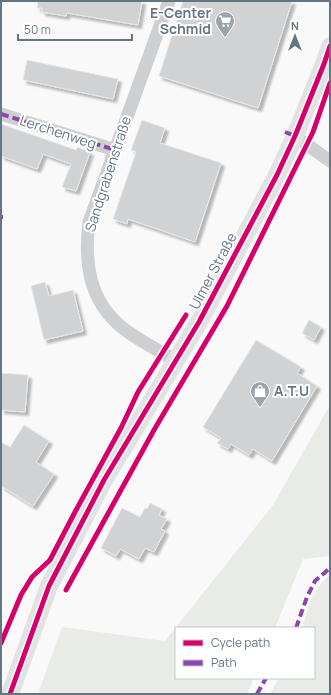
<svg xmlns="http://www.w3.org/2000/svg" width="331" height="695" viewBox="0 0 331 695" font-family="Manrope,sans-serif">
<defs>
<filter id="shadow"><feDropShadow dx="3.5" dy="3.5" stdDeviation="1" flood-color="#0004"/></filter>
</defs>
<rect width="100%" height="100%" fill="#f9f9f9"/>
<path fill="#e8ebe6" d="M330,405v151l-27,3 -28,69h-99v50h78l-7,16h-209l24,-67 103,14 108,-136z
M330,574v120h-60l9,-16h35v-50h-11c5,-23 9,-37 27,-54z"/>
<path fill="#d0d2d3" stroke="#e8e8e8" filter="url(#shadow)" d="M38,1h104l-4,24 -71,-12 -1,3 -24,-4v-4h-5z
M183,1h109l-34,107 -99,-32z
M27,60l91,19 -5,20 -90,-19z
M142,120l23,8 -5,15 61,20 -26,79 -67,-23 -1,5 -14,-5 23,-67 -5,-2z
M1,124l75,26 1,-3 13,5 -14,39 -14,-4 9,-23 -28,-10 -6,15 -36,-13z
M45,282l4,14 24,-6 10,41 -39,9 -13,-54z
M309,320l12,7 -7,13 -12,-7z
M256,340l45,27 -4,6 20,13 -45,75 -19,-12 -4,6 -18,-11 -3,5 -11,-6 4,-5 -18,-11z
M1,373l27,2 -3,37 -24,-2z
M24,425l25,16 -13,21 18,12 -21,32 -32,-20v-44l9,5z
M150,503l12,6 -3,6 8,4 -6,10 4,2 -11,21 -9,-4 -6,11 -19,-10 -4,7 -15,-8 21,-40 18,9 5,-9 2,1z"/>
<g fill="none" stroke-linecap="round" stroke-linejoin="round">
<path stroke="#cecfd0" stroke-width="13" d="M169,1l-80,221c-5,41 0,80 35,107 16,12 35,22 53,32
M1,114l114,36
M295,136l35,25"/>
<path stroke="#e1e2e2" stroke-width="18" d="M10,694l39,-108 55,-106 95,-158 78,-147 18,-39 29,-72 6,-18"/>
<path stroke="#8e44ad" stroke-width="4" stroke-dasharray="8 4" stroke-linecap="butt" d="M1,114l114,36
M285,132l10,4
M1,217h2
M296,628l11,-31 8,-16 15,-13
M257,694l9,-16"/>
<defs>
<path id="cycleway" d="M66,590l88,-160 73,-124 86,-174 17,-49
M1,643l20,-48 11,-18 18,-17 25,-48 46,-84 17,-36 48,-77
M10,694l39,-108 55,-106 95,-158 78,-147 18,-39 29,-72 6,-18"/>
</defs>
<use href="#cycleway" stroke="#fff" stroke-width="8"/>
<use href="#cycleway" stroke="#d6006c" stroke-width="5"/>
</g>
<defs>
<symbol id="supermarket-pin" viewBox="-11 -11 22 30"><path d="M0 17L-7.5 6A9.5 9.5 0 1 1 7.5 6Z" fill="#99a4ac" stroke="#fff"/><path d="M-6-5.5h2.5l.6 2H6L4.5 2H-2.5L-4.4-4H-6ZM-1.5 3.2a1.3 1.3 0 1 0 .1 0ZM3 3.2a1.3 1.3 0 1 0 .1 0Z" fill="#fff"/></symbol>
<symbol id="shop-pin" viewBox="-11 -11 22 30"><path d="M0 17L-7.5 6A9.5 9.5 0 1 1 7.5 6Z" fill="#99a4ac" stroke="#fff"/><path d="M-5-2.5h2.3a2.7 3.5 0 0 1 5.4 0H5L5.5 6h-11ZM-1.5-2.5h3a1.5 2.3 0 0 0-3 0Z" fill="#fff"/></symbol>
</defs>
<g fill-rule="evenodd">
<use href="#supermarket-pin" x="214" y="10" width="22" height="30"/>
<use href="#shop-pin" x="249" y="380" width="22" height="30"/>
</g>
<g text-anchor="middle" stroke-width="4" stroke-linejoin="round" paint-order="stroke">
<g font-size="14" font-weight="bold" fill="#657683" stroke="#fff" text-anchor="end">
<text x="211" y="18">E-Center<tspan x="211" dy="16">Schmid</tspan></text>
<text x="274" y="396" text-anchor="start">A.T.U</text>
</g>
<g font-size="14" fill="#657683" stroke="#fff">
<text transform="translate(58 132) rotate(18)" y="5">Lerchenweg</text>
<text transform="translate(108 174) rotate(-72)" y="5">Sandgrabenstraße</text>
<text transform="translate(213 271) rotate(-62)" y="5">Ulmer Straße</text>
</g>
</g>
<rect width="331" height="695" fill="none" stroke="#657683" stroke-width="4"/>
<rect x="175" y="627" width="140" height="52" fill="#ffffff" stroke="#c1c8cd"/>
<rect x="183" y="640" width="20" height="6" fill="#d6006c" stroke="#c1c8cd"/>
<text x="211" y="647" font-size="12" fill="#657683">Cycle path</text>
<rect x="183" y="660" width="20" height="6" fill="#8e44ad" stroke="#c1c8cd"/>
<text x="211" y="667" font-size="12" fill="#657683">Path</text>
<g transform="translate(295 36)" stroke="#ffffff" stroke-width="3" paint-order="stroke">
<path d="M0-3L7 15L0 10L-7 15Z" fill="#657683"/>
<text y="-6" font-size="11" font-weight="bold" text-anchor="middle" fill="#657683">N</text>
</g>
<path d="M18 34v6h114v-6" fill="none" stroke="#657683" stroke-width="2"/>
<text x="24" y="34" font-size="12" fill="#657683" stroke="#ffffff" stroke-width="3" paint-order="stroke">50 m</text>
</svg>
